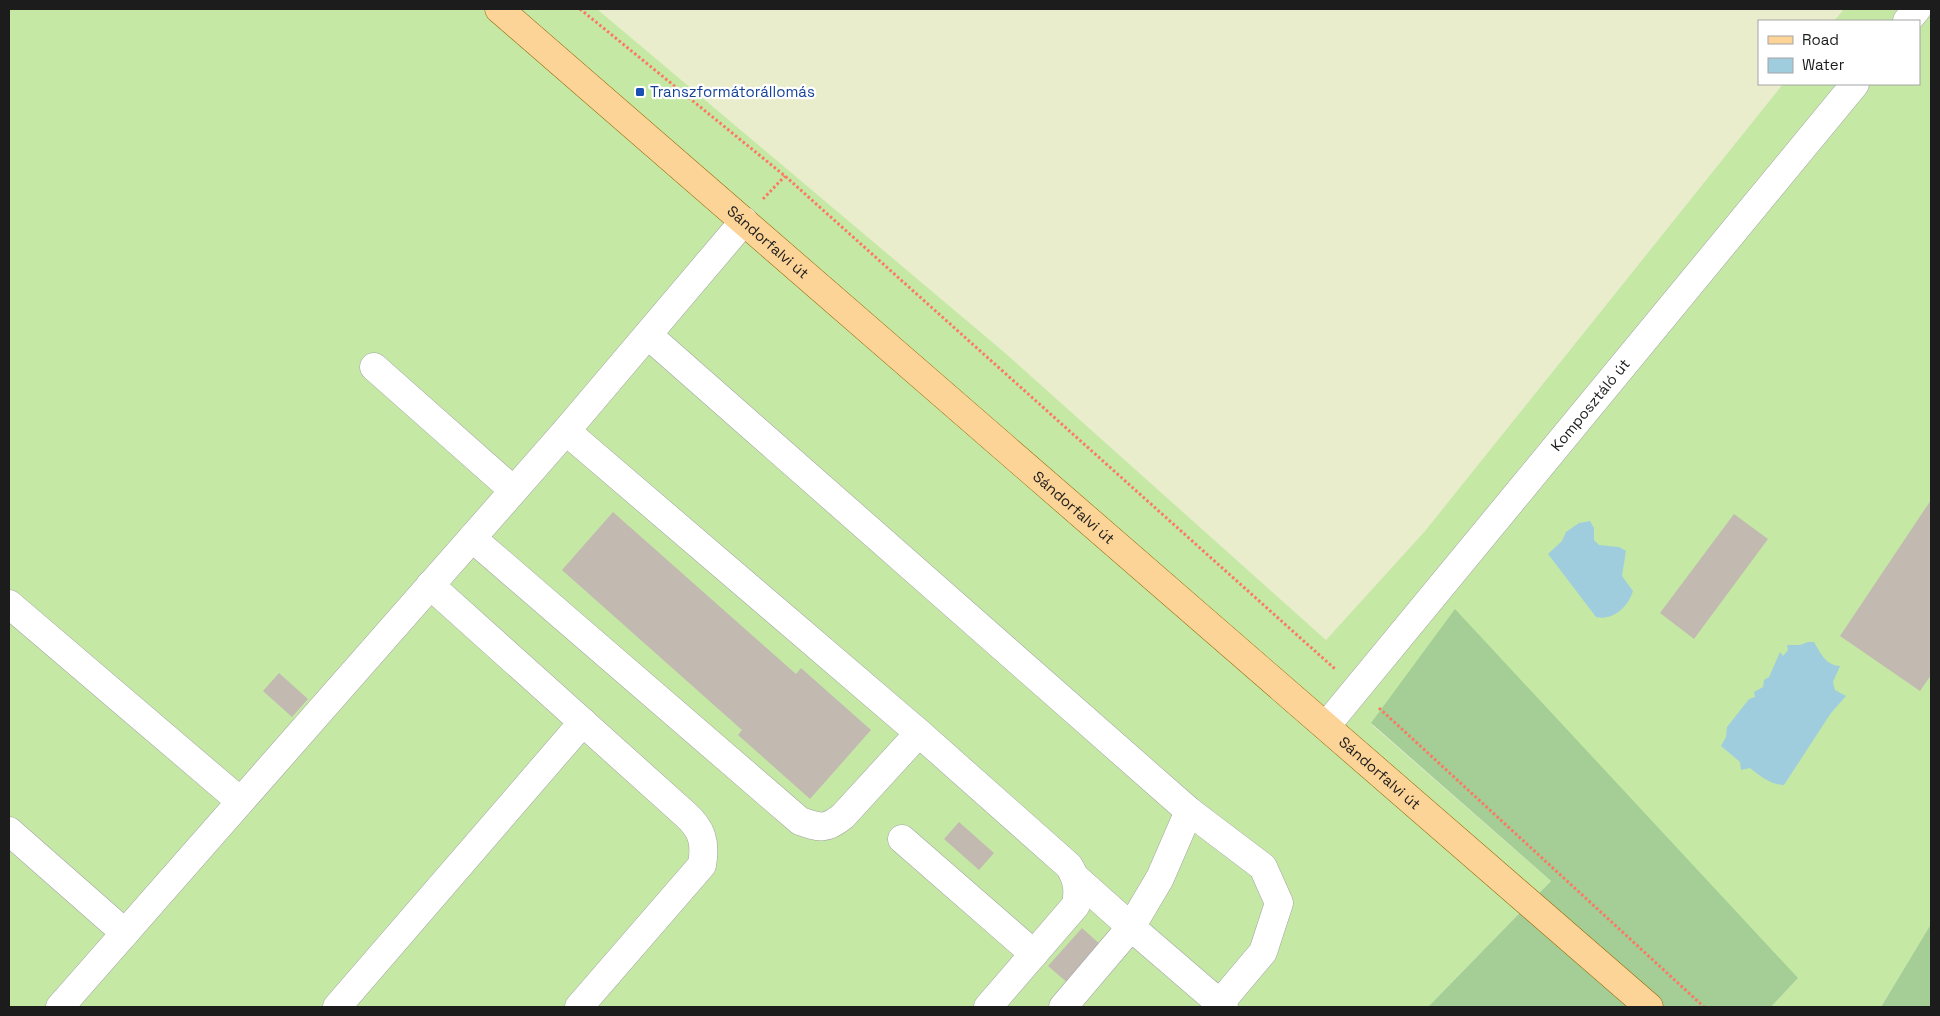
<svg xmlns="http://www.w3.org/2000/svg" width="1940" height="1016" viewBox="0 0 1940 1016" font-family="'Space Grotesk',sans-serif">
<rect width="100%" height="100%" fill="#eeeae1"/>
<path fill="#eaedcc" d="M597,9h1247l-10,12h-75v63h24l-358,447 -99,109 -322,-288z"/>
<path fill="#c5e9a5" d="M9,9h588l407,343 322,288 99,-109 358,-447h136v-63h-85l10,-12h87v915l-50,83h-110l27,-29 -427,-254 180,157 -123,126h-1419z"/>
<path fill="#a4ce95" d="M1455,609l343,369 -27,29h-343l123,-126 -180,-158z
M1931,924v83h-50z"/>
<path fill="#a0cddd" d="M1590,521l4,7v12l5,5 20,2 7,4 -4,25 11,15c-5,16 -20,30 -37,26l-48,-63 14,-13 4,-9 13,-9z
M1808,642h6c7,12 12,23 26,24l-7,16 2,8 11,6 -15,17 -47,72c-13,0 -24,-9 -34,-17l-9,2 -1,-8 -19,-16 5,-9 1,-10 22,-28 6,-2 -1,-5 9,-5 1,-7 5,-3 11,-25 3,4 5,-6 -1,-5h13z"/>
<path fill="#c2b9b1" d="M1931,500v175l-11,16 -80,-55z
M613,512l183,162 5,-6 70,62 -61,69 -72,-64 4,-5 -180,-160z
M1734,514l34,25 -74,100 -34,-26z
M279,673l29,26 -16,18 -29,-26z
M959,822l35,31 -15,17 -35,-31z
M1082,928l20,18 -33,38 -21,-18z"/>
<g fill="none" stroke-linecap="round" stroke-linejoin="round">
<defs>
<g id="minor">
<path d="M1907,21l10,-12"/>
<path d="M648,335l541,476 74,56 16,36 -16,49 -43,51"/>
<path d="M374,367l139,123"/>
<path d="M566,431l353,302 150,133c8,13 10,23 7,39l-88,102"/>
<path d="M472,538l328,283c20,7 26,9 43,-5l76,-83"/>
<path d="M430,585l255,229c17,15 21,28 17,51l-123,142"/>
<path d="M9,604l231,197"/>
<path id="s1" d="M1326,726l529,-642"/>
<path d="M9,831l116,102"/>
<path d="M902,839l132,115"/>
<path d="M1076,878l55,49 29,-49 29,-67"/>
<path d="M60,1007l506,-576 178,-210"/>
<path d="M337,1007l246,-285"/>
<path d="M1063,1007l68,-80 93,80"/>
</g>
<g id="major">
<path id="s2" d="M499,9l1150,998"/>
</g>
</defs>
<use href="#minor" stroke="#a3a3a3" stroke-width="29"/>
<use href="#major" stroke="#946700" stroke-width="29"/>
<path stroke="#fc7864" stroke-width="3" stroke-dasharray="2.5 2.5" stroke-linecap="butt" d="M580,9l205,167 550,493
M763,199l22,-23
M1379,708l325,299"/>
<use href="#minor" stroke="#fff" stroke-width="28"/>
<use href="#major" stroke="#fdd497" stroke-width="28"/>
</g>
<rect fill="#1a4fb4" stroke="#fff" stroke-width="2" x="635" y="87" width="10" height="10" rx="2.5"/>
<g text-anchor="middle" stroke-width="4.5" stroke-linejoin="round" paint-order="stroke">
<g font-size="15" fill="#164399" stroke="#fff" text-anchor="start">
<text x="650" y="97">Transzformátorállomás</text>
</g>
<g font-size="15" fill="#1c1c1c" stroke="#fff">
<text dy="5" stroke="none"><textPath href="#s2" startOffset="356">Sándorfalvi út</textPath></text>
<text dy="5" stroke="none"><textPath href="#s1" startOffset="416">Komposztáló út</textPath></text>
<text dy="5" stroke="none"><textPath href="#s2" startOffset="761">Sándorfalvi út</textPath></text>
<text dy="5" stroke="none"><textPath href="#s2" startOffset="1166">Sándorfalvi út</textPath></text>
</g>
</g>
<rect width="1940" height="1016" fill="none" stroke="#1c1c1c" stroke-width="20"/>
<rect x="1758" y="20" width="162" height="65" fill="#ffffff" stroke="#a4a4a4"/>
<rect x="1768" y="36" width="25" height="8" fill="#fdd497" stroke="#a4a4a4"/>
<text x="1802" y="45" font-size="15" fill="#1c1c1c">Road</text>
<rect x="1768" y="58" width="25" height="15" fill="#a0cddd" stroke="#a4a4a4"/>
<text x="1802" y="70" font-size="15" fill="#1c1c1c">Water</text>
</svg>
